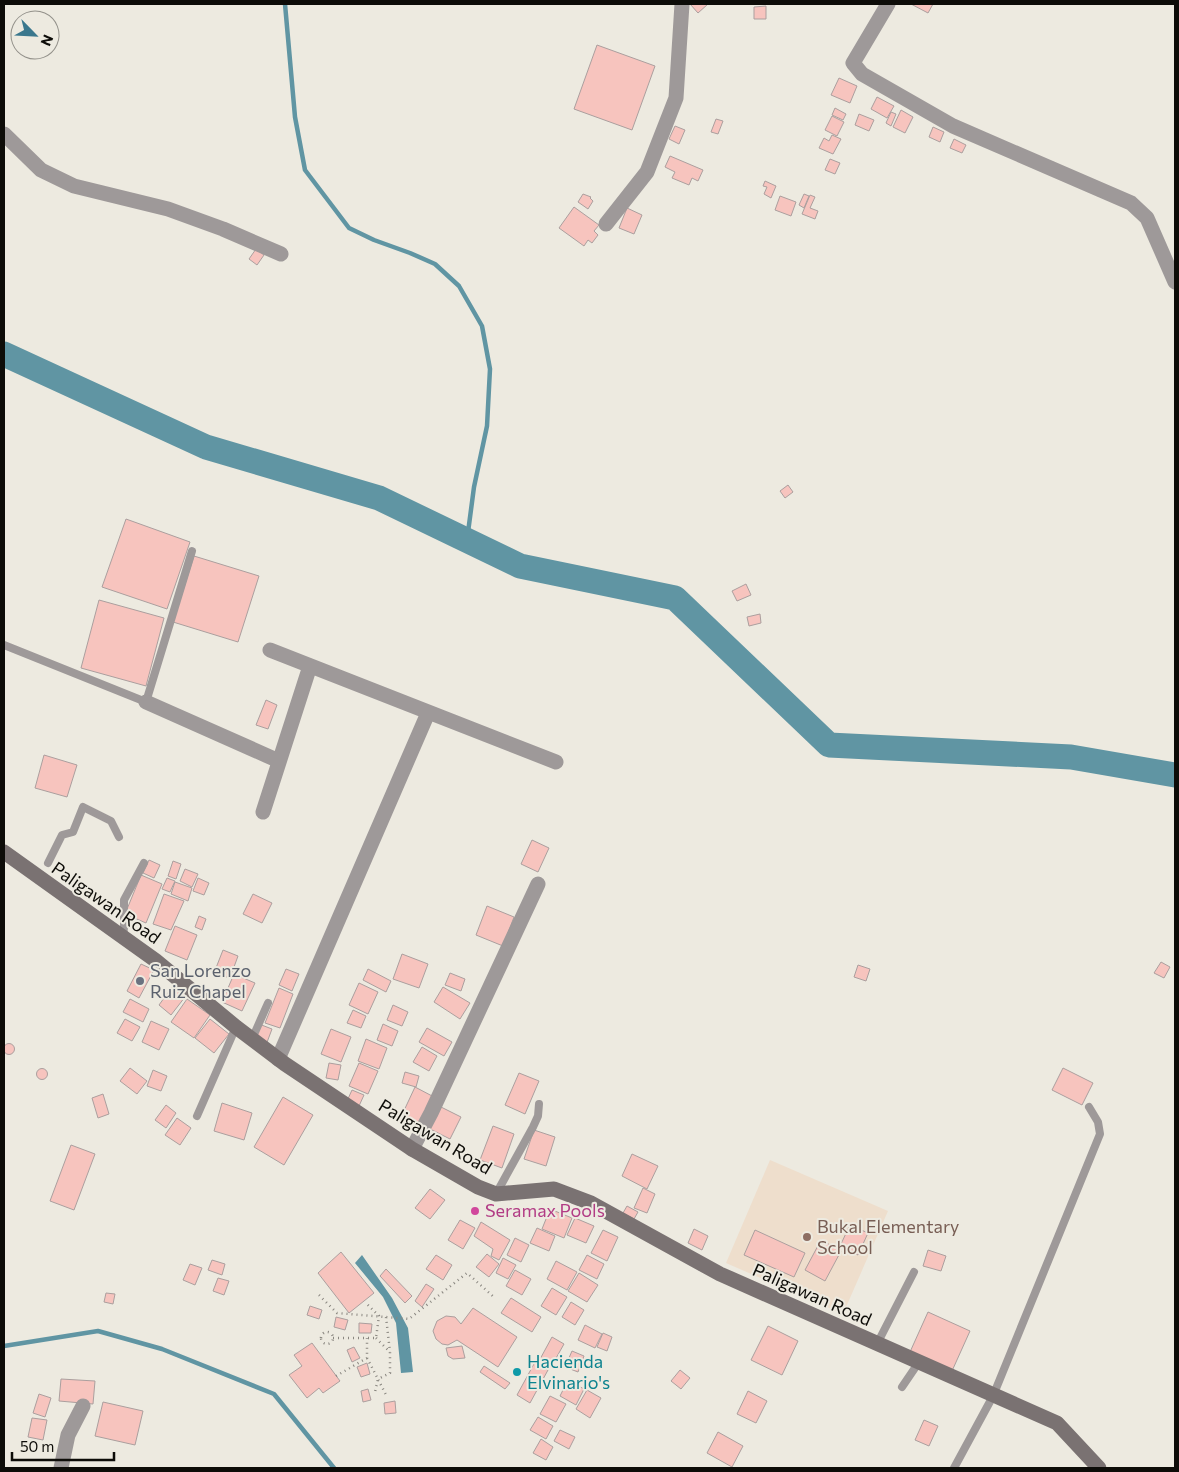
<svg xmlns="http://www.w3.org/2000/svg" width="1179" height="1472" viewBox="0 0 1179 1472" font-family="Commissioner,sans-serif">
<rect width="100%" height="100%" fill="#edeae0"/>
<path fill="#eedecc" d="M770,1160l118,51 -45,103 -117,-51z"/>
<path fill="#6095a3" d="M362,1255l30,43 16,30 5,44 -12,1 -5,-50 -13,-26 -28,-34z"/>
<g fill="none" stroke-linecap="round" stroke-linejoin="round">
<path stroke="#6095a3" stroke-width="4.5" d="M285,4l10,113 10,53 44,58 25,12 36,13 25,11 24,22 23,40 8,43 -3,57 -13,61 -7,53
M4,1346l94,-15 64,18 112,45 60,74"/>
<path stroke="#6095a3" stroke-width="25" d="M4,354l202,93 173,51 141,68 155,32 154,147 242,12 104,18"/>
</g>
<path fill="#f7c4be" stroke="#ab9f9e" d="M690,4h18l-10,9z
M911,4h22l-5,9z
M766,6v13h-12v-12z
M597,45l58,21 -23,64 -58,-21z
M839,78l18,8 -7,17 -19,-8z
M877,97l17,9 -7,12 -16,-9z
M835,108l11,6 -3,6 -11,-5z
M901,110l12,7 -8,16 -12,-6z
M891,112l5,2 -5,12 -5,-3z
M859,114l15,6 -5,11 -14,-6z
M832,116l12,6 -7,14 -12,-6z
M716,119l7,2 -5,13 -7,-2z
M675,126l10,4 -6,14 -10,-5z
M933,127l11,5 -4,10 -11,-5z
M832,135l9,4 -8,15 -14,-6 5,-10 5,3z
M954,139l12,6 -4,8 -12,-5z
M670,156l33,14 -5,11 -6,-3 -3,7 -17,-7 3,-6 -10,-5z
M830,159l10,4 -5,11 -10,-4z
M765,181l11,5 -5,12 -7,-4 3,-7 -4,-1z
M583,194l8,3 -1,1 3,3 -5,8 -10,-7z
M804,194l5,2 -5,12 -5,-3z
M810,195l5,2 -5,11 8,3 -3,8 -13,-5z
M780,196l16,6 -5,14 -16,-6z
M574,207l25,18 -5,6 4,4 -6,8 -4,-3 -4,6 -25,-18z
M627,208l15,7 -8,19 -15,-6z
M256,249l8,6 -7,10 -8,-6z
M788,485l5,7 -8,6 -5,-7z
M126,519l64,23 -23,67 -65,-22z
M194,556l65,20 -21,66 -65,-20z
M746,584l5,11 -14,6 -5,-10z
M99,600l65,18 -18,68 -65,-18z
M760,614l1,9 -12,3 -2,-9z
M266,700l11,5 -9,24 -12,-4z
M44,755l33,10 -10,32 -32,-9z
M532,840l17,8 -11,24 -17,-8z
M149,860l11,5 -6,13 -11,-5z
M173,861l8,3 -5,15 -8,-3z
M185,869l13,5 -6,13 -12,-6z
M141,875l21,9 -16,39 -21,-9z
M167,878l8,3 -5,11 -8,-3z
M198,878l11,5 -5,12 -11,-4z
M175,882l17,6 -4,13 -17,-7z
M164,894l20,7 -13,29 -18,-6z
M253,894l19,9 -10,20 -19,-9z
M487,906l27,11 -11,29 -27,-11z
M199,916l7,3 -4,11 -7,-3z
M175,926l22,9 -10,25 -22,-9z
M223,950l15,6 -8,22 -16,-5z
M402,954l26,10 -9,24 -26,-9z
M1161,962l9,5 -6,11 -10,-5z
M141,964l13,6 -15,28 -12,-7z
M858,965l12,4 -4,12 -12,-4z
M286,969l13,5 -7,17 -13,-6z
M368,969l23,12 -5,11 -23,-12z
M450,973l15,6 -4,12 -16,-6z
M234,974l21,9 -13,28 -20,-9z
M359,983l19,9 -10,22 -19,-9z
M172,987l13,10 -14,18 -12,-10z
M443,987l27,16 -10,16 -26,-17z
M279,988l14,6 -13,34 -15,-5z
M130,999l19,10 -6,13 -20,-10z
M187,999l23,16 -16,23 -23,-16z
M393,1005l15,7 -6,14 -15,-6z
M353,1010l13,6 -5,12 -14,-5z
M125,1019l15,8 -8,14 -15,-8z
M210,1019l19,15 -15,19 -19,-15z
M151,1021l18,8 -10,21 -17,-8z
M259,1024l13,5 -6,16 -13,-5z
M383,1024l15,7 -6,15 -15,-6z
M427,1028l25,14 -8,14 -25,-14z
M331,1029l20,8 -10,25 -20,-8z
M366,1039l21,9 -8,21 -21,-8z
M3.5 1049a5.5 5.5 0 1 1 11 0a5.5 5.5 0 1 1-11 0Z
M422,1047l15,9 -8,15 -16,-9z
M329,1063l12,2 -3,15 -12,-2z
M359,1063l19,8 -10,23 -19,-8z
M130,1068l17,13 -10,13 -17,-13z
M1063,1068l30,15 -11,22 -30,-15z
M36.5 1074a5.5 5.5 0 1 1 11 0a5.5 5.5 0 1 1-11 0Z
M153,1070l14,6 -6,15 -14,-5z
M405,1072l14,4 -3,11 -14,-4z
M519,1073l20,8 -14,33 -20,-9z
M415,1087l19,10 -14,29 -19,-9z
M352,1090l12,5 -5,11 -12,-5z
M103,1094l6,20 -11,4 -6,-20z
M283,1097l30,18 -29,50 -30,-18z
M222,1103l30,10 -8,27 -30,-9z
M166,1105l10,8 -10,15 -11,-8z
M439,1106l22,11 -11,22 -22,-11z
M177,1118l14,10 -11,17 -15,-10z
M493,1126l21,8 -12,34 -22,-8z
M534,1130l21,7 -9,29 -22,-7z
M71,1145l24,9 -21,56 -24,-9z
M632,1154l26,12 -11,23 -25,-13z
M643,1188l12,6 -8,19 -13,-5z
M430,1189l15,11 -15,19 -15,-11z
M627,1206l11,6 -4,7 -11,-6z
M550,1209l22,9 -8,20 -22,-9z
M575,1218l19,8 -8,17 -19,-8z
M460,1220l15,8 -12,21 -15,-9z
M481,1222l29,18 -11,20 -8,-4 2,-7 -19,-13z
M850,1225l18,8 -10,22 -18,-9z
M537,1228l18,8 -6,15 -19,-8z
M694,1229l14,7 -6,14 -14,-7z
M603,1230l15,7 -11,24 -16,-8z
M755,1230l50,23 -11,24 -50,-22z
M515,1238l14,7 -8,17 -14,-7z
M821,1240l20,11 -16,30 -20,-11z
M928,1250l18,6 -5,15 -18,-5z
M341,1252l33,41 -25,20 -31,-40z
M487,1254l12,10 -10,13 -13,-10z
M436,1255l16,10 -9,15 -17,-11z
M587,1255l17,9 -7,15 -18,-9z
M503,1258l13,7 -8,14 -12,-6z
M212,1260l13,4 -3,11 -14,-5z
M556,1261l21,11 -10,18 -20,-11z
M190,1264l12,4 -7,17 -12,-5z
M386,1269l26,27 -7,7 -25,-27z
M515,1270l16,9 -9,16 -16,-9z
M579,1273l19,12 -11,17 -19,-11z
M218,1278l11,3 -5,14 -11,-4z
M426,1284l8,5 -12,18 -7,-6z
M552,1288l15,9 -11,18 -15,-9z
M106,1293l9,1 -2,10 -9,-2z
M511,1298l30,19 -9,15 -31,-19z
M571,1302l13,8 -9,15 -13,-8z
M310,1306l12,4 -3,9 -12,-4z
M473,1308l44,29 -19,30 -41,-27 -9,5 -6,-1 -6,-5 -3,-8 4,-10 9,-5 9,1 6,7z
M928,1312l42,19 -18,40 -42,-19z
M336,1317l12,3 -3,10 -11,-3z
M359,1323l13,1 -1,9h-12z
M585,1325l17,9 -7,14 -17,-8z
M768,1326l30,15 -16,34 -31,-15z
M603,1333l9,4 -5,14 -10,-4z
M552,1337l12,7 -13,23 -12,-6z
M312,1343l28,38 -17,12 -4,-5 -12,10 -18,-23 13,-9 -8,-11z
M462,1346l3,12 -12,1 -5,-3 -2,-8z
M354,1347l6,11 -8,4 -5,-12z
M572,1351l12,5 -6,16 -13,-5z
M535,1362l13,8 -18,33 -13,-8z
M367,1363l3,11 -9,3 -4,-10z
M484,1366l26,17 -5,6 -25,-17z
M680,1370l10,8 -9,11 -10,-8z
M61,1379l34,2 -2,23 -34,-3z
M568,1380l16,9 -8,16 -16,-9z
M368,1389l3,11 -8,2 -2,-11z
M587,1390l14,8 -11,20 -14,-9z
M748,1391l19,10 -11,22 -19,-9z
M39,1394l12,4 -6,19 -12,-4z
M550,1396l16,8 -10,18 -16,-8z
M395,1401l1,12 -11,1 -1,-11z
M103,1402l40,9 -8,34 -40,-9z
M538,1417l15,9 -7,13 -16,-9z
M32,1418l15,2 -4,20 -15,-3z
M924,1420l14,6 -9,20 -14,-6z
M560,1430l15,7 -6,12 -15,-8z
M718,1432l25,14 -11,21 -25,-14z
M541,1439l12,8 -7,13 -13,-7z"/>
<g fill="none" stroke-linecap="round" stroke-linejoin="round">
<path stroke="#8a8780" stroke-width="2.5" stroke-dasharray="1 4" stroke-linecap="butt" d="M319,1295l18,18 72,6 58,-46 28,25
M386,1317l4,35
M321 1338a6 6 0 1 1 12 0a6 6 0 1 1-12 0Z
M333,1338h43l3,-22 -14,-14
M376,1338l14,14v21l-12,6 9,18
M367,1358l11,21 -3,13
M336,1376l31,-18v-20"/>
<path stroke="#9e9999" stroke-width="8" d="M4,645l142,57 46,-151
M48,863l14,-28 11,-3 10,-25 28,14 8,16
M123,937l1,-10v-27l20,-37
M252,1039l16,-36
M197,1116l39,-89
M496,1194l37,-67 5,-11 1,-12
M877,1344l37,-72
M902,1387l17,-25
M954,1468l39,-72 107,-262 -2,-12 -9,-15"/>
<path stroke="#9e9999" stroke-width="15" d="M888,4l-35,59 9,11 91,52 178,77 16,15 28,64
M4,134l37,36 33,16 94,23 55,20 58,25
M606,224l41,-52 29,-74 6,-94
M270,650l286,112
M146,702l133,59
M263,812l47,-146
M278,1059l150,-346
M412,1149l19,-36 107,-229
M61,1468l7,-33 15,-29"/>
<path stroke="#7a7272" stroke-width="15" d="M4,852l151,108 81,67 49,37 127,85 66,38 18,7 58,-5 37,14 129,71 337,149 42,45"/>
</g>
<circle fill="#6b7280" stroke="#edeae0" stroke-width="2" cx="140" cy="981" r="5"/>
<circle fill="#d1479c" stroke="#edeae0" stroke-width="2" cx="475" cy="1211" r="5"/>
<circle fill="#8d6e63" stroke="#edeae0" stroke-width="2" cx="807" cy="1237" r="5"/>
<circle fill="#0f9aa8" stroke="#edeae0" stroke-width="2" cx="517" cy="1372" r="5"/>
<g text-anchor="middle" stroke-width="4" stroke-linejoin="round" paint-order="stroke">
<g font-size="18" fill="#0d0c08" stroke="#edeae0">
<text transform="translate(106 903) rotate(35)" y="6">Paligawan Road</text>
<text transform="translate(435 1137) rotate(31)" y="6">Paligawan Road</text>
<text transform="translate(812 1295) rotate(24)" y="6">Paligawan Road</text>
</g>
<g font-size="18" fill="#5b616d" stroke="#edeae0" text-anchor="start">
<text x="150" y="977">San Lorenzo<tspan x="150" dy="21">Ruiz Chapel</tspan></text>
</g>
<g font-size="18" fill="#b23c85" stroke="#edeae0" text-anchor="start">
<text x="485" y="1217">Seramax Pools</text>
</g>
<g font-size="18" fill="#785e54" stroke="#edeae0" text-anchor="start">
<text x="817" y="1233">Bukal Elementary<tspan x="817" dy="21">School</tspan></text>
</g>
<g font-size="18" fill="#0d838f" stroke="#edeae0" text-anchor="start">
<text x="527" y="1368">Hacienda<tspan x="527" dy="21">Elvinario's</tspan></text>
</g>
</g>
<rect width="1179" height="1472" fill="none" stroke="#0d0c08" stroke-width="10"/>
<g transform="translate(35 35) rotate(114)"><circle r="24" fill="#edeae0" stroke="#93918a"/>
<path d="M0-4L9 19L0 12L-9 19Z" fill="#3a778d"/>
<text y="-8" font-size="14" font-weight="bold" text-anchor="middle" fill="#0d0c08">N</text>
</g>
<path d="M12 1452v8h102v-8" fill="none" stroke="#0d0c08" stroke-width="2.5"/>
<text x="20" y="1452" font-size="15" fill="#0d0c08" stroke="#edeae0" stroke-width="4" paint-order="stroke">50 m</text>
</svg>
